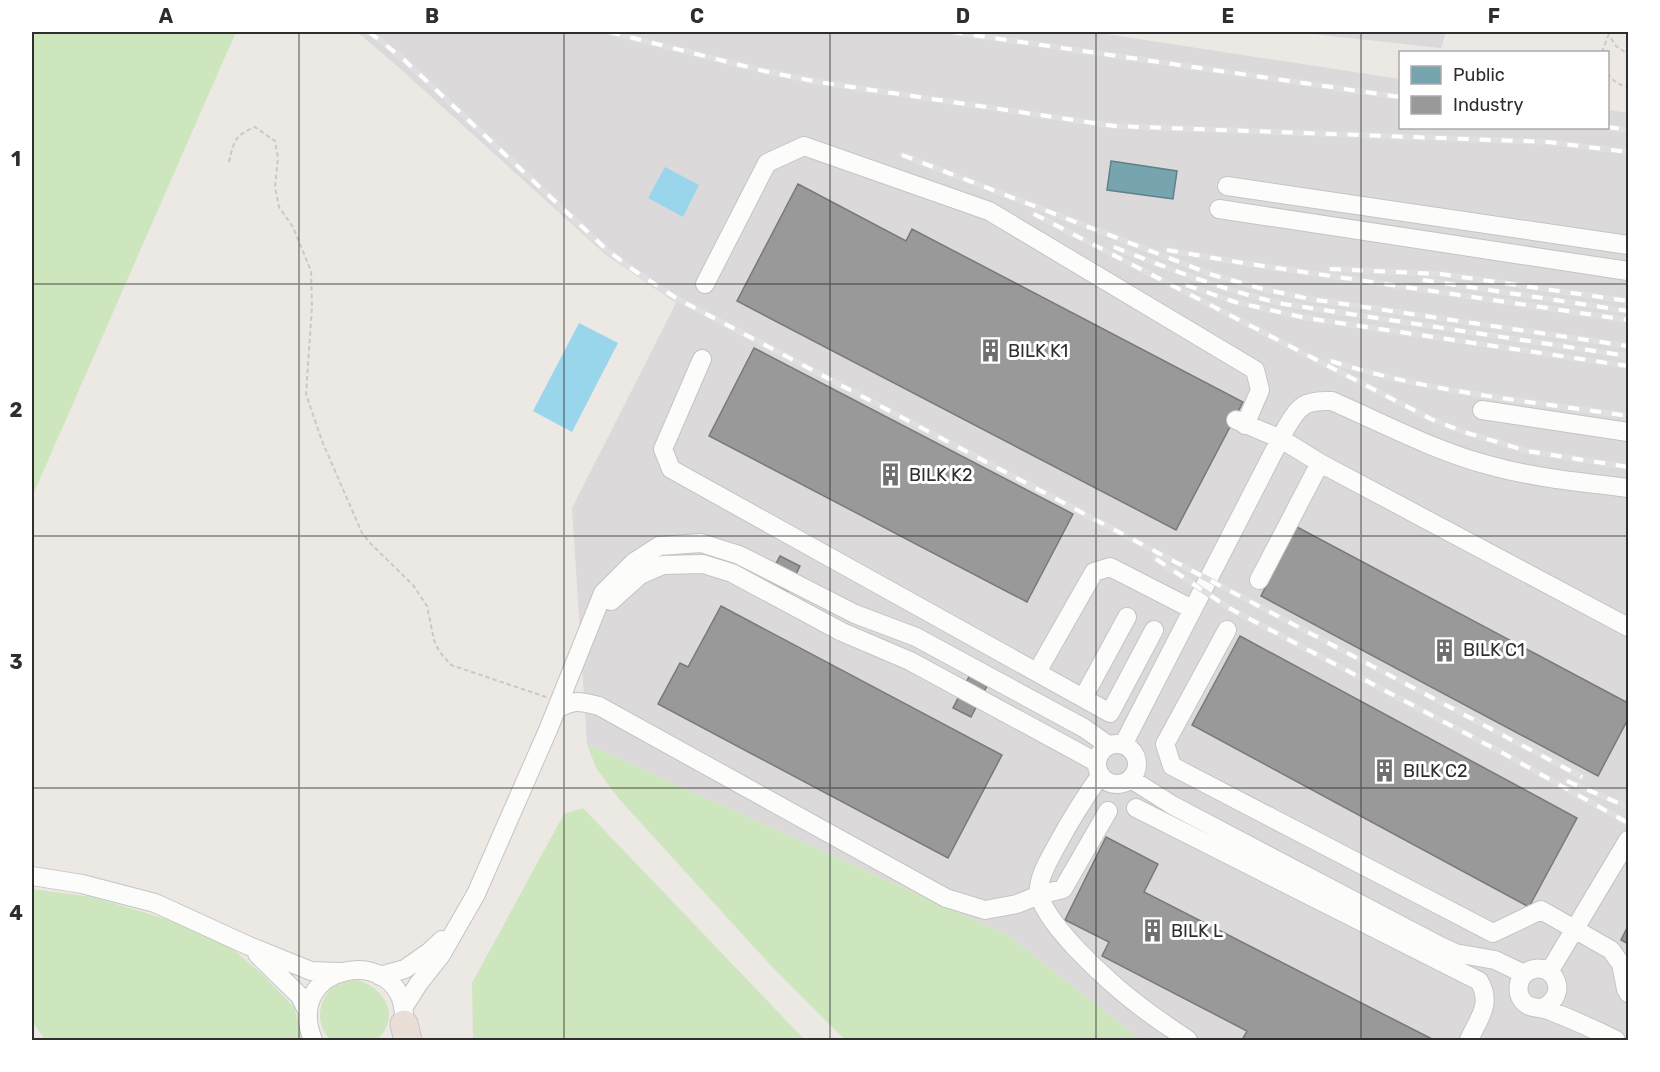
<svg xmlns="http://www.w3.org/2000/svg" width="1660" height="1072" viewBox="0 0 1660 1072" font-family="Rubik,sans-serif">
<rect width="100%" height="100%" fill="#ece8e4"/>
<path fill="#dcd9db" d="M357,32h736l307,47v49h208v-18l20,3v927h-487l-132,-104 -422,-192 -15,-236 104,-205 -70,-48 -211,-191z
M1294,32h152l-5,16z"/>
<path fill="#cee6be" d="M32,32h204l-204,465z
M587,744l422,192 132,104h-296l-70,-70 -155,-170 -24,-32z
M583,808l195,204 27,28h-332l-1,-57 92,-169z
M32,889l61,8 86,26 49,22 35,30 31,32 7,24 1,9h-257l-13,-19z
M357,980c29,8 44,37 20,60h-46c-16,-14 -14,-40 3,-53 7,-5 15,-6 23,-7z"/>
<path fill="#99d6ec" d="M665,167l34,18 -16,32 -35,-19z
M579,323l39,20 -46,89 -39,-21z"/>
<path fill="#76a5af" stroke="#608188" stroke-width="1.5" d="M1111,161l66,10 -4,28 -66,-9z"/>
<path fill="#999" stroke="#797979" stroke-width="1.5" d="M798,184l108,57 6,-12 331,173 -67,128 -439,-229z
M754,348l319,166 -46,88 -318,-166z
M1297,527l331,176v16l-30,57 -337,-180z
M780,556l20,10 -18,37 -21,-11z
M721,606l281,149 -54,103 -290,-154 22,-41 8,4z
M1240,636l337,182 -48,89 -337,-182z
M972,671l18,9 -19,37 -18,-9z
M1106,837l52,27 -14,28 290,148h-192l5,-9 -145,-75 7,-14 -44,-22z
M1628,926v18l-7,-4z"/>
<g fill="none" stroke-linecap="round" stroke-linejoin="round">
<defs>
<path id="minor" d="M1227,186l401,59
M1219,209l409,62
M705,284l62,-121 37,-17 185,65 266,159 5,20 -15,35
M702,359l-39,90 8,20 439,244 44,-83
M1482,410l146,22
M1236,420l45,19 39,24 308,164
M1259,580l61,-117
M611,601l29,-26 23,-10 40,-1 29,9 110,59 68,29 186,101
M1227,630l-62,114 7,22 321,167 48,-23 70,40 10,14 5,25 2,4
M1037,672l57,-100 16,-5 82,42
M1083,698l44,-81
M557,709c17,-10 23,-8 42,-3l347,192 39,12 32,-6 22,-9 24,-6 45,-78
M1097 764a20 20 0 1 1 40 0a20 20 0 1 1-40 0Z
M1123,745l163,-317c13,-23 19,-28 46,-27 50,22 103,50 156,64 46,13 94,17 140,23
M1100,776c-16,22 -30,45 -43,69 -7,13 -16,27 -18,42 -5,29 74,99 97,116 17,14 35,25 52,37
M1131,779l41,26 268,141 15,7 40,7 29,14
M1136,808l343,173c14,23 -1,38 -10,59
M32,876l50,8 73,19 94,43 62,25 29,1
M257,954l43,42 8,17
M1549,972l79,-132
M380,976l25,-7 24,-17 13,-12
M403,1008l16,-25 22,-28 35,-61 72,-164 55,-137 31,-31 25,-16 42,-3 38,12 116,59 61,23 168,91 24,17
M1542,1008c29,-13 12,-47 -11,-38 -14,5 -17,25 -5,34 6,5 15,3 22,6 23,9 46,19 68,30
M313,1040c-31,-77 87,-97 91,-26"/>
<path id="highway" d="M404,1024l4,16"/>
</defs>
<use href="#minor" stroke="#c5c4c5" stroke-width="20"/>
<use href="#highway" stroke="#c6c5c4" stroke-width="29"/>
<path stroke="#c9c9c8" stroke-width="2" stroke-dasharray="4.5 3" stroke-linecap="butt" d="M1607,32l9,14 12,8
M1602,52l6,-16
M1608,73c4,8 12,13 20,13
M229,162c5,-21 5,-26 26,-35l20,14 3,17 -3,29 4,20 14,20 18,44 1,36 -6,87 16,47 40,92 8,10 43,42 14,21 7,34 5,11 12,14 95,32"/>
<use href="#minor" stroke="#fcfcfb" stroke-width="18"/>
<use href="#highway" stroke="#eadfd6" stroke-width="27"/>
<defs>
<path id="rail" d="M369,32l32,25 206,193 28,21 41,27 906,479
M609,32l155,39 54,11 296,44 434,16 80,10
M952,32l448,65
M1608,127l20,3
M902,155l311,120 50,14 47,10 318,47
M1034,214l397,205 33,13 63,19 101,16
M1114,247c56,22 111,44 170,57l344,52
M1167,250l76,13 385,57
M1330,269l111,5 187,27
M1423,280l205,31
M1186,285l49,17 71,16 322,48
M1331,361c96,31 198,40 297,55
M1156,559l73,49 270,143 129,72
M1567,781l61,26"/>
</defs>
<use href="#rail" stroke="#dfdfe1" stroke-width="6"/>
<use href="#rail" stroke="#fff" stroke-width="4" stroke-dasharray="11" stroke-linecap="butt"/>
</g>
<path fill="none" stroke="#2e2e2e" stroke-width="1.5" stroke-opacity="0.55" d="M299,32v1008M564,32v1008M830,32v1008M1096,32v1008M1361,32v1008M32,284h1596M32,536h1596M32,788h1596"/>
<defs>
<symbol id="building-bare" viewBox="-9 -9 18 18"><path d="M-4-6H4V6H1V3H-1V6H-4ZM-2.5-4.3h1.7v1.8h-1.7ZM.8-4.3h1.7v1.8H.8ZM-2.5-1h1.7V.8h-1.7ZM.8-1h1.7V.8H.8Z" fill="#706f6e" stroke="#fff" stroke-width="2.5" paint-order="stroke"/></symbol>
</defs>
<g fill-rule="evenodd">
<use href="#building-bare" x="974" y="334" width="33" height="33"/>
<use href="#building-bare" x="874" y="458" width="33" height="33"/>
<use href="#building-bare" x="1428" y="634" width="33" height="33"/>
<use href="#building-bare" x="1368" y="754" width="33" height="33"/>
<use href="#building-bare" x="1136" y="914" width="33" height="33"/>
</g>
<g text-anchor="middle" stroke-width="6" stroke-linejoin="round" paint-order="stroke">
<g font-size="18" fill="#2e2e2e" stroke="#fff" text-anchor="start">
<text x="1008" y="357">BILK K1</text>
<text x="909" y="481">BILK K2</text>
<text x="1463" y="656">BILK C1</text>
<text x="1403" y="777">BILK C2</text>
<text x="1171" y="937">BILK L</text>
</g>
</g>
<rect width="1660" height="1072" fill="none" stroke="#ffffff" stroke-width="66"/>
<rect x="1399" y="51" width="210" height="78" fill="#ffffff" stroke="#ababab" stroke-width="1.5"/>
<rect x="1411" y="66" width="30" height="18" fill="#76a5af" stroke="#ababab" stroke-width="1.5"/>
<text x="1453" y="81" font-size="18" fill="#2e2e2e">Public</text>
<rect x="1411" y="96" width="30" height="18" fill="#999999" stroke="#ababab" stroke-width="1.5"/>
<text x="1453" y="111" font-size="18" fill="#2e2e2e">Industry</text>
<rect x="33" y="33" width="1594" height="1006" fill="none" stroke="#2e2e2e" stroke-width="2"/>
<g font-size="20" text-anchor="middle" font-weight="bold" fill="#2e2e2e">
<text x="166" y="23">A</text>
<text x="432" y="23">B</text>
<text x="697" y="23">C</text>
<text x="963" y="23">D</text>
<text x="1228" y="23">E</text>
<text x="1494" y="23">F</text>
<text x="16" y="166">1</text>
<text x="16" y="417">2</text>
<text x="16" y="669">3</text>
<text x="16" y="920">4</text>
</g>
</svg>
